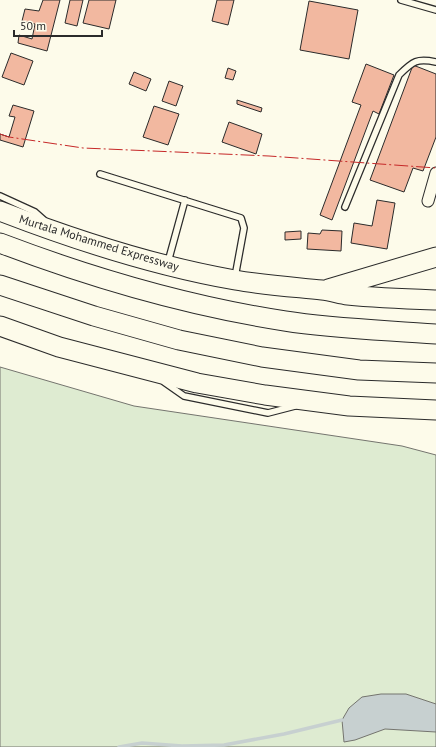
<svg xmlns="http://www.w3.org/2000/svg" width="436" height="747" viewBox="0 0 436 747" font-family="'PT Sans',sans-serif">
<rect width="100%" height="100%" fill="#fdfbea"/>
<path fill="#deebd1" stroke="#74746e" d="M0,367l134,39 268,40 34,9v292h-436z"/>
<path fill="#c7d0d0" stroke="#74746e" d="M381,694h25l30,10v28l-51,-3 -30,11 -11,2 -2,-22 7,-12 13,-11z"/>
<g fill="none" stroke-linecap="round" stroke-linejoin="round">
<path stroke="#c7d0d0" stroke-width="3.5" d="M119,747l23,-4 40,3 42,-1 60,-11 58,-14"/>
</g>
<path fill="#f2b8a0" stroke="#2b2b2b" d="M43,0h17l-13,51 -29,-8 1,-8 13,4 3,-15 -13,-3 3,-12 14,2z
M70,0h13l-6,26 -12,-3z
M89,0h27l-7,29 -26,-6z
M217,0h17l-6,25 -16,-4z
M309,1l49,9 -9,49 -49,-9z
M11,53l22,8 -9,24 -22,-8z
M366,64l28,11 -15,39 -6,-3 -41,109 -12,-5 41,-110 -9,-3z
M413,65l23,9v63l-13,34 -10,-3 -9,24 -34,-12z
M228,68l8,3 -3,9 -8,-2z
M134,72l17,7 -5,12 -17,-7z
M169,81l14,5 -7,20 -14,-5z
M237,100l25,8 -1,4 -24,-8z
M13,105l21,6 -11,36 -23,-7v-6l9,3 6,-20 -6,-1z
M154,106l25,8 -11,31 -25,-8z
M229,122l33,12 -6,20 -34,-12z
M377,200l18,3 -8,46 -36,-6 3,-20 18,3z
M322,230l20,1 -1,20 -34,-2 1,-16 12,1z
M301,231v8l-16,1v-8z"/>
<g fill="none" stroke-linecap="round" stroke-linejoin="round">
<defs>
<path id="lane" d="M401,0l35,10
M100,174l141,44 3,10 -9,49
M0,196l35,16 9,8
M345,207l54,-132c14,-14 18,-17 37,-13
M168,262l17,-62
M164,382l20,14 84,17 27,-7"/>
<path id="street" d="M428,201l8,-28"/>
<path id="highway" d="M0,211c75,29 155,55 235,69 29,5 58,7 87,10 9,1 18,4 26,5 29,3 59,4 88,5
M0,243c92,35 188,63 285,78 50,8 101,9 151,13
M0,285l94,31 85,24 83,17 97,13 77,3
M328,289l108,-32
M0,326l59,21 138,36 68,12 84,11 87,4"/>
</defs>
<use href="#lane" stroke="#2b2b2b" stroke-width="8"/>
<use href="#street" stroke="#2b2b2b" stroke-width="13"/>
<use href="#highway" stroke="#2b2b2b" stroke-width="21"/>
<use href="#lane" stroke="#fdfbea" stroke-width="5.5"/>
<use href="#street" stroke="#fdfbea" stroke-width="11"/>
<use href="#highway" stroke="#fdfbea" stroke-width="19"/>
<path stroke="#c62828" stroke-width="1" stroke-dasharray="14 3 2 3" stroke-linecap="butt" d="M0,134l9,3 74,11 186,8 167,12"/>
</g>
<g text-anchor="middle" stroke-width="3" stroke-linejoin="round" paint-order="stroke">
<g font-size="12" fill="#2b2b2b" stroke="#fdfbea">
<text transform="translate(99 243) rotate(17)" y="4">Murtala Mohammed Expressway</text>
</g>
</g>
<path d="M14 30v6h88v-6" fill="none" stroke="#2b2b2b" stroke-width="2"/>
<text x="20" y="30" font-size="12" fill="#2b2b2b" stroke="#fdfbea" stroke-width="3" paint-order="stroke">50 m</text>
</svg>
